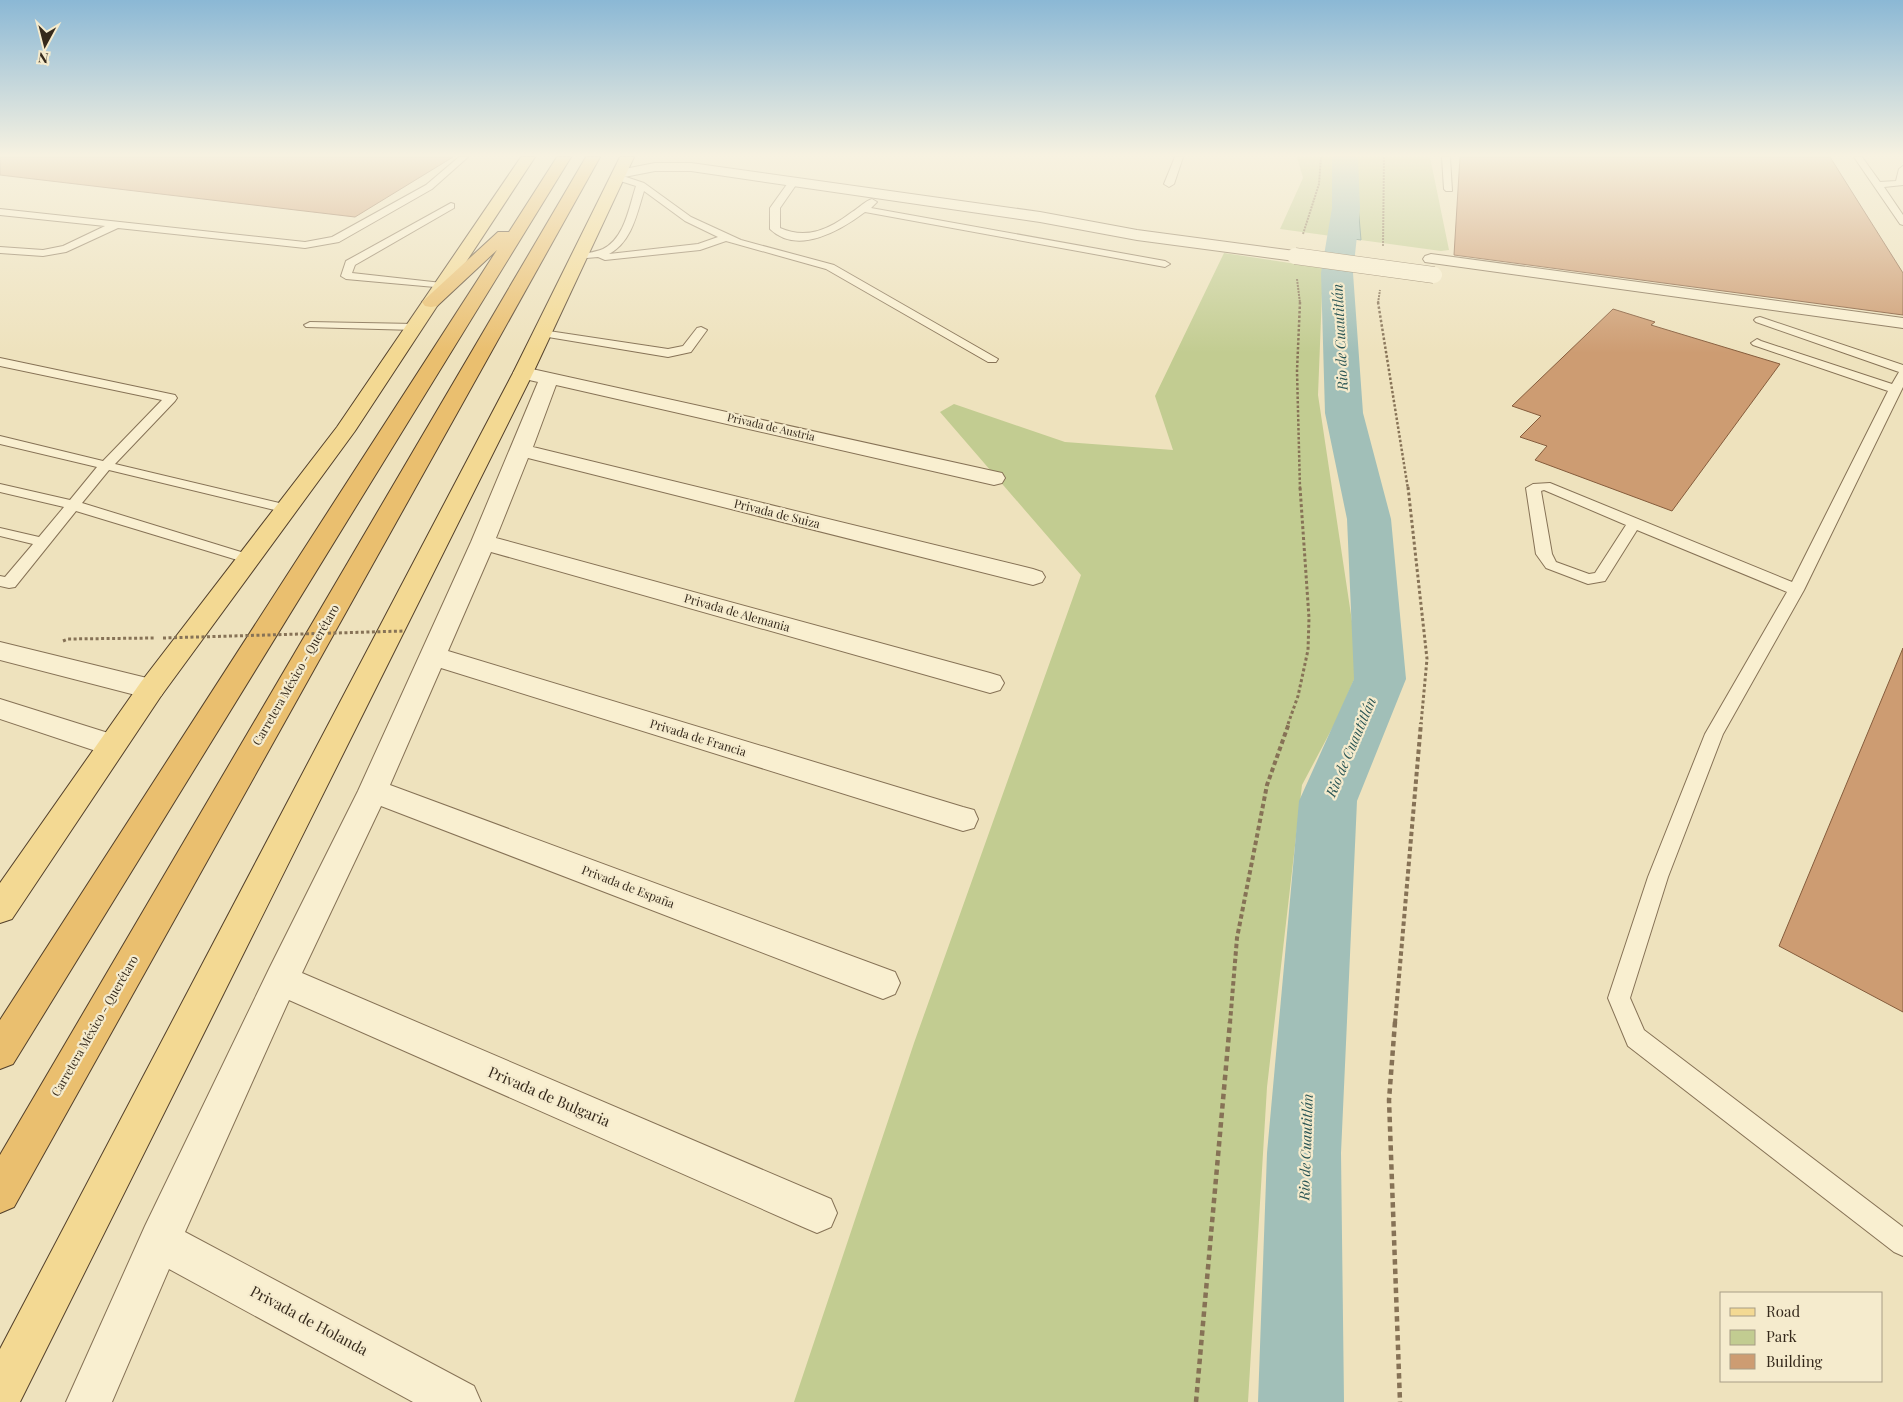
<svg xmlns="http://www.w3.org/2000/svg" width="1903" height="1402" viewBox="0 0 1903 1402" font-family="'Playfair Display',serif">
<rect width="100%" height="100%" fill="#eee2bd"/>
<path fill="#c2cc91" d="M1297,157h133l19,93 -8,1 -161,-22 23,-51z
M1224,253l99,15 -5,127 41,273 -23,53 -34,64 -35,302 -19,315h-454l120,-359 167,-468 -141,-163 14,-8 111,38 108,8 -18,-54z"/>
<path fill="#a1bfb8" stroke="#688c85" d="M1334,157h20l7,83 -31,-4 5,-50z"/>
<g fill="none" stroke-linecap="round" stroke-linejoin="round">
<path fill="#a1bfb8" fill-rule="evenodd" d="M1332,157h26l2,51 -7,65 10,140 28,106 15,160 -49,122 -16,352 3,249h-86l9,-249 32,-352 55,-122 -7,-160 -22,-106 -4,-140 11,-65z"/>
</g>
<path fill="#cd9c72" stroke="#855c3c" d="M0,157h453l-98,60 -355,-42z
M1460,157h370l73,116v42l-449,-60z
M1613,309l42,13 -4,3 129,39 -108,147 -137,-51 12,-14 -27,-9 21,-21 -29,-10z
M1903,648v364l-124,-66z"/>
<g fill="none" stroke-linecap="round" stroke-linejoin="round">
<defs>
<path id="service" d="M459,157h9l-36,32 -93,53 -34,6 -187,-20 -52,24 -23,4 -43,-3v-6l43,3 20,-4 42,-20 -105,-11v-6l305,33 27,-5 94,-52z
M1175,157h8l-9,27 -5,3 -5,-3z
M1442,157h8l2,34h-6l-2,-2z
M1854,157h8l18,25 16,-1 3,-12 4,-3v19l-19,2 19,28v10l-3,-1z
M617,174l27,9 47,34 50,23 93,25 164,94 -2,3h-8l-162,-93 -100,-28 -26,9 -95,10 -7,-3 -23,2 -1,-2 1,-2c9,-2 19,-2 28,-6 22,-11 26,-42 33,-63l-22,-7 -2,-2zM644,191l41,30 33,16 -20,7 -89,10c23,-12 28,-41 35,-63z
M793,179l5,3 -18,26v20c27,12 50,1 72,-16 7,-4 13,-11 20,-13l5,3 -6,6 294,53 5,3 -5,3 -300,-55c-24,18 -67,44 -95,17v-21l20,-28z
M451,203l3,1v4l-99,57 -3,8 90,10 5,3 -1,2 -100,-9 -5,-3 5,-15z
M1760,317l143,48v22l-99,203 -81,144 -55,143 -38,121 14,32 259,197v29l-9,-4 -266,-206 -20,-48 40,-121 57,-143 82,-142 -150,-62 -32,51 -17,3 -42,-16 -10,-14 -10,-66 7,-4 17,-1 242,99 96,-191 -135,-46 -2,-2 6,-4 4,2 131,43 7,-12 -143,-50 -2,-2 2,-2zM1544,490l82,35 -31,48 -6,1 -33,-12 -4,-8 -11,-63z
M310,322l105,2 6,3 -6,3 -109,-3 -2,-2z
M701,327l6,3 -16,22 -23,5 -126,-21 -6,-3 6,-3 126,19 15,-3 14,-18z
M0,358l175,37 2,3 -2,3 -60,63 177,42 2,3 -2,3 -5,1 -178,-43 -27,33 172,53 3,3 -3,3h-10l-168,-51 -61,76 -6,1 -9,-2v-10l5,1 28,-33 -33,-8v-8l39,9 25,-30 -64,-15v-8l70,16 27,-33 -97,-23v-8l103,25 59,-61 -162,-34z"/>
<path id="minor" d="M655,163h36l349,49 97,18 158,21 6,2 2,3 -2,3 -6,2 -158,-21 -97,-18 -349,-51h-36l-36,7 -5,-1 -2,-3 2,-3z
M1431,254l472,64v10l-478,-66 -2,-3 2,-3z
M523,367l479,106 3,5 -3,5 -8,2 -438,-100 -23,62 500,122 9,3 3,5 -3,5 -9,3 -505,-127 -32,80 494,135 10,3 4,7 -4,7 -10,3 -499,-141 -43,99 515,156 11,3 4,9 -4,9 -11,3 -522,-163 -51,117 505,187 5,11 -5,11 -12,5 -502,-193 -79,167 529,226 6,14 -6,14 -14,6 -14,-6 -514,-227 -104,232 289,154 7,16h-68l-244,-133 -57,133h-46l79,-176 124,-257 89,-178 113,-249 67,-160 -22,-5 -3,-4 3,-4z
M0,642l151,37 10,3 4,7 -4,7 -10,3 -151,-39z
M0,699l121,38 4,8 -4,8 -10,3 -111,-37z"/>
<path id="primary" d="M521,157h14l-180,274 -194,265 -149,223 -12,4v-40l141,-201 196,-255z
M620,157h14l-101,216 -513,1029h-20v-53l513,-976z"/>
<path id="trunk" d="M557,157h14l-558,907 -13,5v-49l497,-770 -60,56 -6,1 -6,-1 -3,-4 76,-70h11z
M586,157h14l-586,1050 -14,6v-58z"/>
</defs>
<use href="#service" stroke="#867256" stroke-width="2"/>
<use href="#minor" stroke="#867256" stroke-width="2"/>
<use href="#primary" stroke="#53402b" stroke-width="2"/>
<use href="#trunk" stroke="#53402b" stroke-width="2"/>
<path stroke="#867256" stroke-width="2" stroke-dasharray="2 1" stroke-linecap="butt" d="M1303,234l16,-50 2,-27
M1383,246l1,-89
M1297,279l3,24
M1378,303l2,-13"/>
<path stroke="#867256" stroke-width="2.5" stroke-dasharray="2.5 2" stroke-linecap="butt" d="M1300,302l-3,69 3,118
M1378,302l30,187"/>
<path stroke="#867256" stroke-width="3" stroke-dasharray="3 2.5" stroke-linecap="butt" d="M1408,487l19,172 -6,65
M63,641l5,-2 88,-1
M1288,724l10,-28 10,-46 1,-32 -9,-131"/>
<path stroke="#867256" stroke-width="4" stroke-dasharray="4.5 3" stroke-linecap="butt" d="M1230,1023l7,-85 30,-153 22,-62
M1395,1023l26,-300"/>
<path stroke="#867256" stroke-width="4.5" stroke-dasharray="5.5 4" stroke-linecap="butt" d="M1395,1022l-6,78 11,302
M1196,1402l34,-380"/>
<use href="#service" fill="#f9efd0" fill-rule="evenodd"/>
<use href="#minor" fill="#f9efd0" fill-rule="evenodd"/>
<use href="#primary" fill="#f3d993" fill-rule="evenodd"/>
<use href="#trunk" fill="#eabf6f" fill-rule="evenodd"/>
<defs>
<path id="minor-bridge" d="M1295,256l139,19"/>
</defs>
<use href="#minor-bridge" stroke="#867256" stroke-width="17" stroke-linecap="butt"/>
<path stroke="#867256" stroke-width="3" stroke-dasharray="3 2.5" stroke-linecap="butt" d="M163,638l241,-7"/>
<use href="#minor-bridge" stroke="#f9efd0" stroke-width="16"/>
</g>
<linearGradient id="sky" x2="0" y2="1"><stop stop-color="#8bb8d5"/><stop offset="0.44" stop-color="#f7f2e1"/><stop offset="1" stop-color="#f7f2e1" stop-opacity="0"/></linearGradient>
<rect width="1903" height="353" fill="url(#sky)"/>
<g text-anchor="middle" stroke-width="4.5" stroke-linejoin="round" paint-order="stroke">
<g font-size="11" fill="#35291b" stroke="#f5ebcd">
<text transform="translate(771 427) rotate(13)" y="4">Privada de Austria</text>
</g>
<g font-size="12" fill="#35291b" stroke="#f5ebcd">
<text transform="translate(777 514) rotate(14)" y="4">Privada de Suiza</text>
<text transform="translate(737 613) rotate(16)" y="4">Privada de Alemania</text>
<text transform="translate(296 675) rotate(-60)" y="4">Carretera México - Querétaro</text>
<text transform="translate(698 738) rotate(17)" y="4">Privada de Francia</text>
<text transform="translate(628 887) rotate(21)" y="4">Privada de España</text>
<text transform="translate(95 1026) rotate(-60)" y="4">Carretera México - Querétaro</text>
</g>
<g font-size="14" font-style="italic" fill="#2a5554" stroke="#f5ebcd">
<text transform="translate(1340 337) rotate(-93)" y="5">Rio de Cuautitlán</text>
<text transform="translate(1351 747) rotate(-67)" y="5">Rio de Cuautitlán</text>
<text transform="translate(1306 1147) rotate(-88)" y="5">Rio de Cuautitlán</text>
</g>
<g font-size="15" fill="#35291b" stroke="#f5ebcd">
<text transform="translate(549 1097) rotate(23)" y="5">Privada de Bulgaria</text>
<text transform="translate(309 1321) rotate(28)" y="5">Privada de Holanda</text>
</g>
</g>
<rect x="1720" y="1292" width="162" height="90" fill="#f5ebcd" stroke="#a89d86"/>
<rect x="1730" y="1308" width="25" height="8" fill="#f3d993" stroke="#a89d86"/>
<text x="1766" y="1317" font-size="15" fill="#35291b">Road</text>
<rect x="1730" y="1330" width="25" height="15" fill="#c2cc91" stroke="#a89d86"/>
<text x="1766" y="1342" font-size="15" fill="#35291b">Park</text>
<rect x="1730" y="1354" width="25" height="15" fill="#cd9c72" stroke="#a89d86"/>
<text x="1766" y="1367" font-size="15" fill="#35291b">Building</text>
<g transform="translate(45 45) rotate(187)" stroke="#f5ebcd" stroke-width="4" paint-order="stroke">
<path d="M0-4L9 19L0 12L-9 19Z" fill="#35291b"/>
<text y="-8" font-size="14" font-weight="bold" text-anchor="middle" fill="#35291b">N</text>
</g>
</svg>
